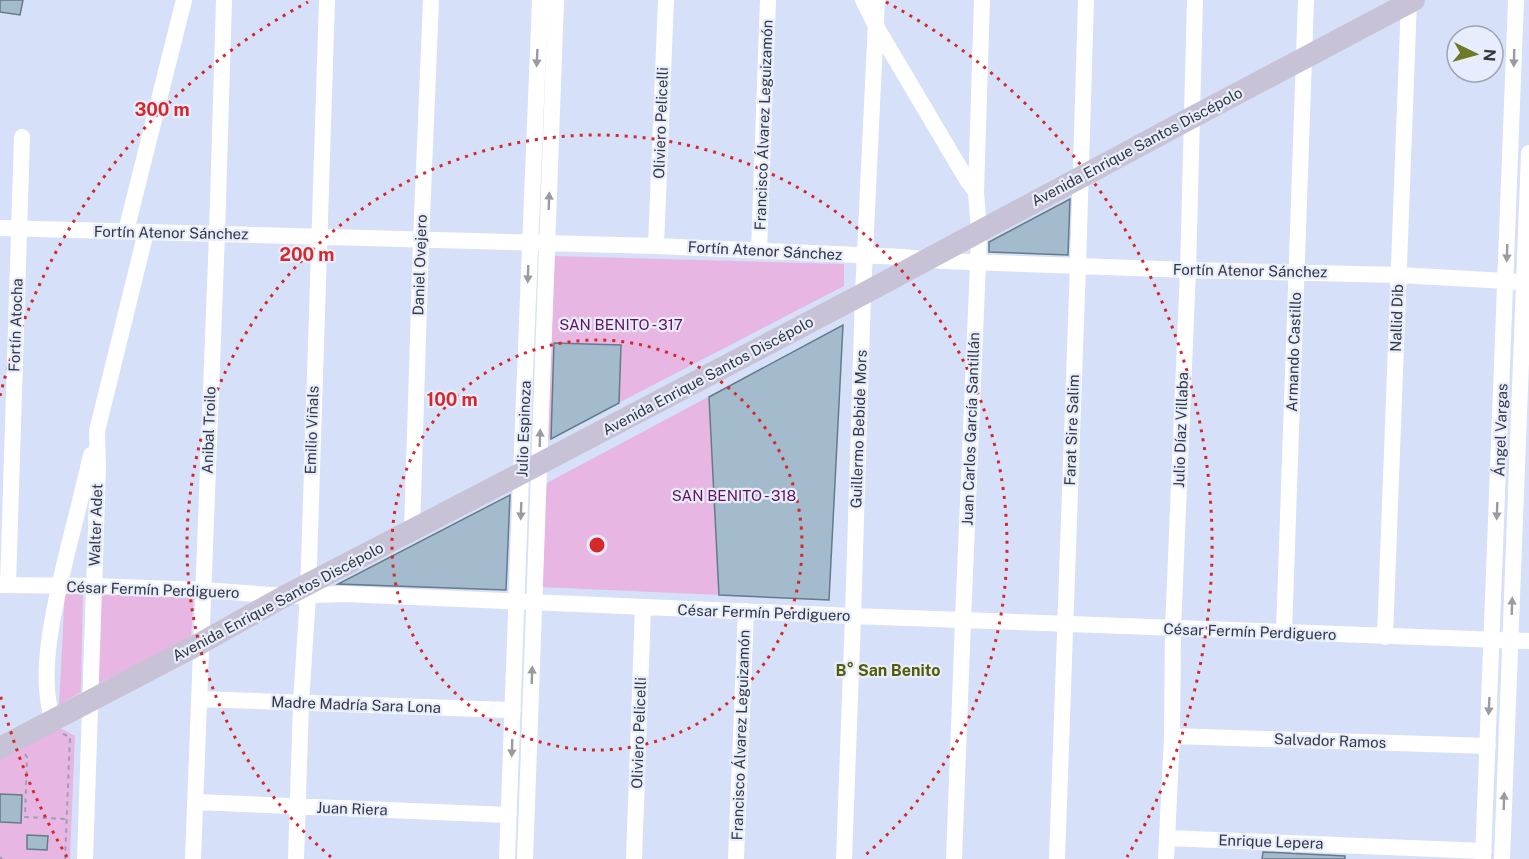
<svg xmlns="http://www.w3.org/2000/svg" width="1529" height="859" viewBox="0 0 1529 859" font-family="'Public Sans',sans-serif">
<rect width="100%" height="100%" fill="#d6e0f9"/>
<path fill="#e8b6e2" d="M555,256l289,8v22l-297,154z
M843,325l-14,275 -288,-13 2,-102z
M97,589l97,5 -3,44 -97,48z
M65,590l18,1 -2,101 -22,13z
M58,727l17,9 -5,123h-70v-102z"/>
<path fill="#a3bbcc" stroke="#647b8a" stroke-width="1.5" d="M0,0h23l-3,15 -20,-3z
M1070,199l-2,56 -79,-3v-10z
M843,325l-14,275 -110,-5 -10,-198z
M554,343l67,2 -2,58 -68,36z
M510,495l-4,95 -168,-6z
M0,794l22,1 -1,28 -21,-1z
M27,835l21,1 -1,14 -20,-1z
M1263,852l82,4v3h-83z"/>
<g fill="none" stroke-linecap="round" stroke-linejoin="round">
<path stroke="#98a0b3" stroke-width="2" stroke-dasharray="4.5 4.5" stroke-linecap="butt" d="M63,734l7,3 -5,122
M25,754l2,3 -2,60 42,2
M0,857l2,2"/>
<path stroke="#fff" stroke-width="16" d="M863,0l14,28 90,152 9,12
M0,228l656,18 247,11 40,4 245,9 211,5 107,6 23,2
M126,231l58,-231
M656,246l10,-246
M759,251l9,-251
M412,530l9,-289 10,-241
M0,585l93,1 110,4 82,6 60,-2 508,22 676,25
M8,585l14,-448
M1284,632l22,-632
M1385,637l24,-637
M199,699l314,11
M53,720c-17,-46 4,-124 15,-171 8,-32 16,-63 23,-94
M1172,736l316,10
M196,802l313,13
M1167,838l317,13
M85,859l13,-391 -1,-37 49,-199
M193,859l24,-625 7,-234
M296,859l5,-156 7,-108 19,-595
M507,859c11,-286 20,-573 33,-859
M525,859l31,-859
M634,859l9,-252
M736,859l10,-248
M844,859l9,-243 10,-322 14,-294
M954,859l9,-239 15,-357 1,-32 -3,-39 6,-192
M1057,859l21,-594 8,-265
M1166,859l6,-123 1,-107 15,-359 7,-270
M1483,859l33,-859
M1502,859l27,-706"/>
<path stroke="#c8c2d6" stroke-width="22" d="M0,748l201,-105 84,-47 237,-123 341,-179 328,-176 223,-118"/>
</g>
<defs><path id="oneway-solid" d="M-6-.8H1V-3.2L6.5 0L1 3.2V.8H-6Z" transform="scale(1.5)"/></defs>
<g fill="#999ba0">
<use href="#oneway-solid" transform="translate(537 58) rotate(93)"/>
<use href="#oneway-solid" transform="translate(1514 58) rotate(92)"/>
<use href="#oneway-solid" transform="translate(549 201) rotate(-88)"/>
<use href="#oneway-solid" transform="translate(1507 253) rotate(92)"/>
<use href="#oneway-solid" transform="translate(528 274) rotate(92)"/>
<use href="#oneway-solid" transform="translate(540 438) rotate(-88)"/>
<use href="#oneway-solid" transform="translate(521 511) rotate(92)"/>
<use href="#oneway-solid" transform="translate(1497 511) rotate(92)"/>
<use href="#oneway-solid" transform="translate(1512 606) rotate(-88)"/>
<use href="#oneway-solid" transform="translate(532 675) rotate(-88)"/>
<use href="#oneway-solid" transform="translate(1489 706) rotate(93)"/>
<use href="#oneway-solid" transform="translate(512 748) rotate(92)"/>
<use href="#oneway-solid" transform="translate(1504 801) rotate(-88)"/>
</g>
<g fill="none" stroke="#d62828" stroke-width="3" stroke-dasharray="3 6">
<circle cx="597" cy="545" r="205"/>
<path d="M331 857A410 410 0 1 1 863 857"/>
<path d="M67 857A615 615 0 0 1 0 694M0 396A615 615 0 0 1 308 2M886 2A615 615 0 0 1 1127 857"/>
</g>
<g text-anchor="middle" stroke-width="4.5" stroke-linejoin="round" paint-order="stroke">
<g font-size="15" fill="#333741" stroke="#e7edfc">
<text transform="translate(661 123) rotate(-88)" y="5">Oliviero Pelicelli</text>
<text transform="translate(764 125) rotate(-88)" y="5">Francisco Álvarez Leguizamón</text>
<text transform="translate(1137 147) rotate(-28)" y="5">Avenida Enrique Santos Discépolo</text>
<text transform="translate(171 233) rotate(1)" y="5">Fortín Atenor Sánchez</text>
<text transform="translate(765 251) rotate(3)" y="5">Fortín Atenor Sánchez</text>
<text transform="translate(420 265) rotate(-88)" y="5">Daniel Ovejero</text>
<text transform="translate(1250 271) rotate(1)" y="5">Fortín Atenor Sánchez</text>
<text transform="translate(1397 318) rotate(-88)" y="5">Nallid Dib</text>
<text transform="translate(16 325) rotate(-88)" y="5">Fortín Atocha</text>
<text transform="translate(1294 352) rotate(-88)" y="5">Armando Castillo</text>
<text transform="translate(708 376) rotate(-28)" y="5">Avenida Enrique Santos Discépolo</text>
<text transform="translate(524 429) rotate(-88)" y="5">Julio Espinoza</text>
<text transform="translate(859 429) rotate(-88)" y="5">Guillermo Bebide Mors</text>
<text transform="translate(971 429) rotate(-88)" y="5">Juan Carlos García Santillán</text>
<text transform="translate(209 430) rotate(-88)" y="5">Anibal Troilo</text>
<text transform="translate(312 430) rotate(-88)" y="5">Emilio Viñals</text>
<text transform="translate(1072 430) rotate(-88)" y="5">Farat Sire Salim</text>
<text transform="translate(1181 430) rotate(-88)" y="5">Julio Díaz Villaba</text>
<text transform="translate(1501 430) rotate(-88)" y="5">Ángel Vargas</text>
<text transform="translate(96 525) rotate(-88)" y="5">Walter Adet</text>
<text transform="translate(153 590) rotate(2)" y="5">César Fermín Perdiguero</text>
<text transform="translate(278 602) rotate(-28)" y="5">Avenida Enrique Santos Discépolo</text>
<text transform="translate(764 613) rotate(2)" y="5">César Fermín Perdiguero</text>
<text transform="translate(1250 632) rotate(2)" y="5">César Fermín Perdiguero</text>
<text transform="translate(356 705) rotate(2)" y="5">Madre Madría Sara Lona</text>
<text transform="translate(639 733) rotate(-88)" y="5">Oliviero Pelicelli</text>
<text transform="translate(741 735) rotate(-88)" y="5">Francisco Álvarez Leguizamón</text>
<text transform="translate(1330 741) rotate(2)" y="5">Salvador Ramos</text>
<text transform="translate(352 809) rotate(2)" y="5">Juan Riera</text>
<text transform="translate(1271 842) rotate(2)" y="5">Enrique Lepera</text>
</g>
<g font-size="15" fill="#640e60" stroke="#e7edfc">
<text x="621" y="330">SAN BENITO - 317</text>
<text x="734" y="501">SAN BENITO - 318</text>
</g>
<g font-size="16" font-weight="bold" fill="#535c08" stroke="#e7edfc">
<text x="888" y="676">B° San Benito</text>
</g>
</g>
<circle cx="597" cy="545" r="9" fill="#d62828" stroke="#e7edfc" stroke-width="3"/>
<g font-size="18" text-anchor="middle" font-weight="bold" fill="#d62828" stroke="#e7edfc" stroke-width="4.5" stroke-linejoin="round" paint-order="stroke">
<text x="162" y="116">300 m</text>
<text x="307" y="261">200 m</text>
<text x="452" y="406">100 m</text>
</g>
<g transform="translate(1475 54) rotate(95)"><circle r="28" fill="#e7edfc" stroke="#9fa4b1" stroke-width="1.5"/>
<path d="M0-4.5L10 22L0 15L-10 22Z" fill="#6f7a26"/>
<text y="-9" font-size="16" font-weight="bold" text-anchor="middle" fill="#333741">N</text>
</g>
</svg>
